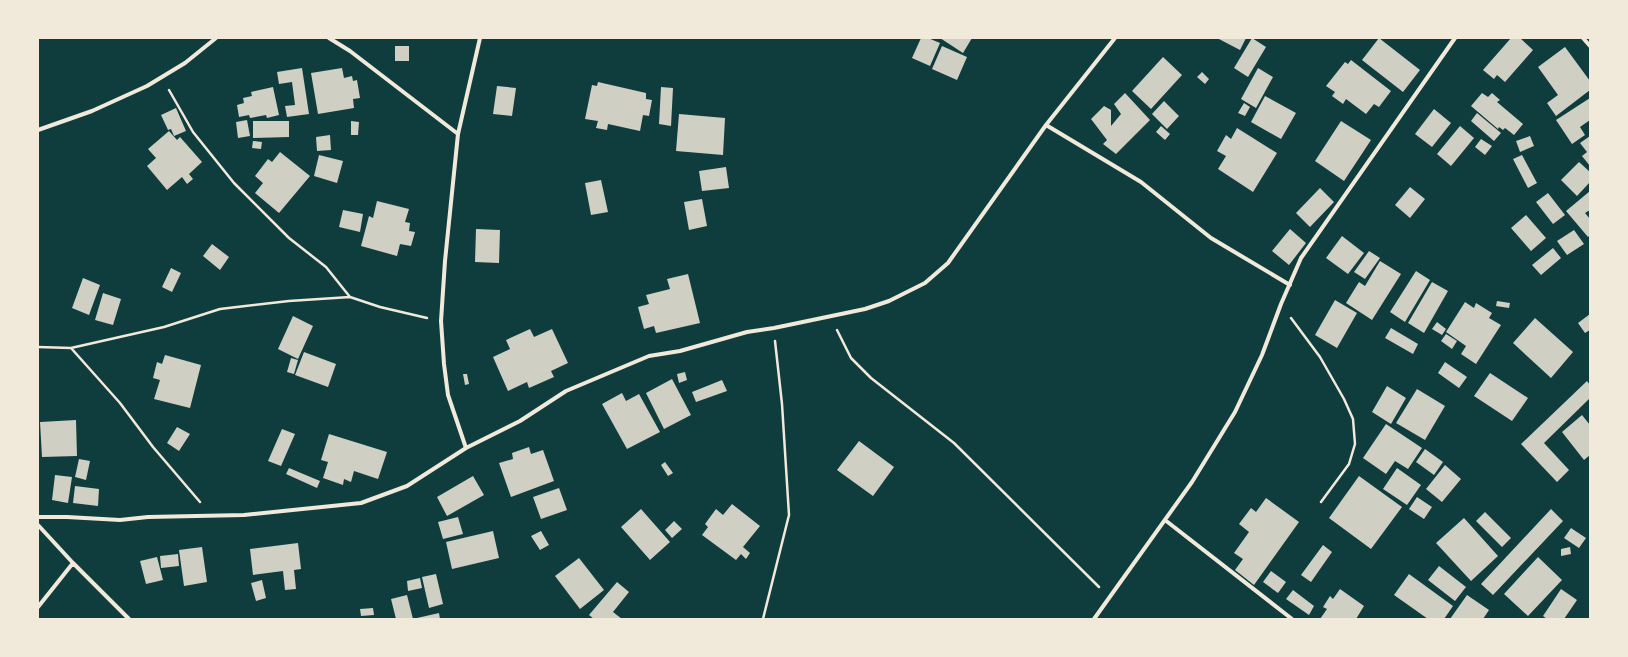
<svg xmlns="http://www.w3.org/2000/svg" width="1628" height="657" viewBox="0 0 1628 657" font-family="'Asap Condensed',sans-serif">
<rect width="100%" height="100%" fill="#0f3d3e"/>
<path fill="#cfcfc3" d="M921,38h7l12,5 -10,23 -18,-8z
M940,38h32l-9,15z
M1217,38h29l-6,12z
M1252,38l14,9 -18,30 -14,-9z
M1379,38l41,32 -17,22 -41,-32z
M1511,38h9l13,12 -28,32 -8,-7 -3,4 -11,-9z
M395,46h14v15h-14z
M942,46l25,11 -10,23 -25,-11z
M1565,47l25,34v9l-34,26 -9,-13 11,-8 -20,-28z
M1163,57l19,18 -31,34 -19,-18z
M1351,60l40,31 -12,16 -5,-3 -8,10 -20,-15 -3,5 -11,-8 3,-4 -9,-6 19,-24 3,2z
M302,68l7,46 -22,3 -2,-11 10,-1 -3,-23 -13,2 -2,-12z
M342,68l2,10 8,-2 1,5 4,-1 3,18 -7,1 1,9 -36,6 -7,-41z
M1258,68l15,9 -17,31 -15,-9z
M1202,72l7,7 -4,5 -8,-7z
M598,82l48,11v6l6,1 -3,16 -6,-1 -3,16 -32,-7 -1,6 -11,-2 2,-7 -13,-2 7,-34 5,1z
M497,86l19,2 -4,28 -19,-2z
M273,87l6,28 -12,3 -1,-3 -16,3 -1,-3 -10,2 -2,-12 7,-2 -1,-5 9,-2 -1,-4z
M661,87l12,1 -2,38 -12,-2z
M1125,93l25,27 -34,34 -13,-10 4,-4 -16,-21 13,-13 7,4v16l10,-12 -7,-10z
M1482,93l6,4 4,-4 8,7 -3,2 26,22 -9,11 -9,-7 -2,2 -4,-3 -1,2 -27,-23z
M1265,96l31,17 -15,26 -30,-17z
M1590,98v22l-10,7 5,8 -13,9 -16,-24z
M1164,101l15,15 -12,13 -15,-15z
M1244,103l6,4 -5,9 -7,-3z
M176,108l10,23 -12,5 -3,-7 -3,1 -7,-15z
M1434,109l17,14 -19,24 -17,-13z
M1477,113l24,20 -7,8 -23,-20z
M679,114l46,4 -2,37 -47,-4z
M247,120l3,16 -12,2 -2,-16z
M253,121h36v16l-36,1z
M351,121l8,1 -1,13h-7z
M1341,121l30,19 -27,41 -29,-20z
M1161,126l9,8 -5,6 -9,-8z
M1460,126l14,12 -23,28 -14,-12z
M1237,128l40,25 -24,39 -35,-23 8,-13 -9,-5 9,-16 5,4z
M169,131l8,9 3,-3 22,25 -13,12 4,5 -6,5 -5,-7 -15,13 -20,-24 9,-8 -8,-9z
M330,135l1,15 -14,1 -1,-14z
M1530,136l4,10 -14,6 -4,-11z
M1590,136v30l-8,-10 5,-4 -7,-9z
M1481,139l11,7 -7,9 -10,-8z
M253,141l9,1 -1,7 -9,-1z
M280,152l30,24 -31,37 -24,-20 8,-10 -8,-7 13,-17 4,3z
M319,155l24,6 -6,22 -23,-7z
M1522,155l15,28 -9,5 -15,-29z
M1579,162l11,10v10l-13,14 -16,-16z
M726,167l3,21 -27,3 -3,-20z
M601,180l7,32 -17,3 -6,-32z
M1410,187l15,12 -15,19 -15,-13z
M1320,188l14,14 -24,25 -14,-14z
M1590,191v19l-5,3 5,6v16l-2,2 -22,-26z
M1548,193l17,22 -12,9 -17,-22z
M702,199l5,27 -18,4 -5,-28z
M377,201l32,8 -4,13 5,1 -1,8 6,1 -4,14 -11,-2 -3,12 -36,-10 8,-30 4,2z
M343,210l20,4 -3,18 -21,-5z
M1526,215l20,23 -15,13 -20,-23z
M476,229l24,1 -1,33 -24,-1z
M1290,229l16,14 -17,22 -17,-14z
M1574,230l10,14 -17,11 -10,-14z
M1342,236l22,17 -16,21 -22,-16z
M212,244l17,13 -9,13 -17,-14z
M1553,248l8,10 -20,17 -9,-10z
M1369,251l11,7 -15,21 -11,-7z
M1380,261l21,13 -29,46 -26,-17 13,-21 6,4z
M171,268l10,5 -9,19 -10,-5z
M1416,271l14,9 -25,42 -15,-10z
M688,274l12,49 -44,10 -2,-7 -10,3 -6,-22 11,-3 -3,-9 24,-6 -3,-10z
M83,278l17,7 -11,30 -17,-7z
M1432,282l16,9 -24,42 -16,-10z
M103,293l18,6 -8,26 -18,-5z
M1335,300l22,13 -20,35 -22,-13z
M1497,301l13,2 -1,5 -13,-2z
M1465,302l9,6 2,-5 16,10 -3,5 12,7 -25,39 -15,-10 5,-8 -20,-14z
M1590,314v16l-5,3 -7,-10z
M293,316l20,10 -15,33 -20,-10z
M1535,318l38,34 -22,26 -38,-35z
M1437,322l9,7 -4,6 -10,-6z
M1391,328l27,16 -5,10 -28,-16z
M530,329l4,8 18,-8 16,34 -17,8 3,6 -25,11 -2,-6 -19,9 -15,-34 17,-8 -4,-9z
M1446,334l11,7 -5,8 -11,-8z
M304,352l32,12 -8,23 -33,-12z
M165,355l36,10 -11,43 -36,-9 6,-19 -7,-2 4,-16 5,2z
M291,358l7,2 -4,14 -7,-2z
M1445,362l22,15 -8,11 -21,-15z
M685,372l2,8 -8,3 -2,-9z
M1490,373l38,25 -16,23 -38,-25z
M463,374h4l2,10 -4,1z
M672,379l19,36 -27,14 -18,-36z
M722,380l5,11 -31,11 -4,-10z
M1587,381l3,4v13l-46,45 25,27 -12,12 -36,-38z
M1387,386l19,12 -15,26 -19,-12z
M1417,389l28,17 -20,34 -29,-17z
M622,393l4,8 13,-7 21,38 -33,17 -25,-45z
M1582,415l8,10v30l-6,5 -22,-28z
M76,420l1,36 -35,1 -2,-35z
M1386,424l36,24 -14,21 -13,-8 -9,13 -23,-16z
M177,427l13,7 -11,17 -12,-8z
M282,429l13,5 -14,32 -13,-5z
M329,434l58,18 -9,27 -24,-8 -3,11 -7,-3 -1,6 -20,-7 5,-16 -7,-2z
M859,441l35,26 -21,29 -36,-26z
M529,447l2,7 12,-4 11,31 -43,16 -12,-34 14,-4 -1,-6z
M1425,449l18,13 -9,13 -18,-13z
M79,459l11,2 -4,19 -11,-3z
M665,462l8,11 -5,3 -7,-11z
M1445,465l16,14 -19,23 -16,-13z
M289,468l31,13 -3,7 -31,-14z
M1397,468l24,17 -14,20 -24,-16z
M55,475l17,2 -4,26 -16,-3z
M473,476l11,19 -37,21 -10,-19z
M1359,476l43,31 -31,42 -42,-31z
M75,486l24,3 -1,17 -25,-3z
M559,488l8,22 -26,9 -8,-22z
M1417,497l15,10 -8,12 -15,-10z
M1266,498l33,24 -45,63 -19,-15 8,-11 -9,-6 15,-21 -10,-8 12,-16 5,4z
M732,504l28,22 -17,21 7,6 -4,6 -5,-5 -5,6 -34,-25 6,-8 -3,-3 11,-15 7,6z
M641,509l29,33 -20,18 -29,-33z
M1551,509l12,12 -70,74 -12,-11z
M1485,512l26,26 -9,9 -26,-26z
M458,517l5,17 -20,5 -5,-17z
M1464,518l34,38 -27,25 -35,-38z
M674,521l8,8 -10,9 -7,-8z
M1571,528l15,10 -7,10 -15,-10z
M493,531l6,27 -47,11 -6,-27z
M541,531l8,14 -9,5 -9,-14z
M298,543l3,26 -7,1 2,19 -11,1 -2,-19 -30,4 -3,-26z
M1323,545l9,7 -21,30 -10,-7z
M202,547l5,35 -23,4 -5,-36z
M1570,547l1,7 -10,2v-7z
M178,554l1,12 -18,2 -1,-12z
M157,557l6,23 -17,4 -6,-23z
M1538,557l24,23 -34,36 -24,-22z
M579,558l25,32 -24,19 -25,-33z
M1439,566l27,21 -11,14 -27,-21z
M1271,571l15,11 -8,11 -15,-11z
M436,574l7,30 -14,4 -7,-31z
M1409,574l44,32 -9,13h-16l-34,-24z
M420,578l2,10 -14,3 -1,-10z
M262,580l4,18 -10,3 -5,-18z
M617,582l12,10 -16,20 9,7h-28l-5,-4z
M1340,589l24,17 -8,13h-36l7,-10 -4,-2 7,-11 3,3z
M1561,589l16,11 -13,19h-17l-4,-3z
M1293,590l21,16 -5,9 -23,-16z
M407,595l6,24h-17l-5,-20z
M1467,595l22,15 -6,9h-33z
M373,608l1,7 -13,1 -1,-7z
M439,613l1,6h-23v-1z"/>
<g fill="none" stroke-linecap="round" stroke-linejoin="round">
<path stroke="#f1e9da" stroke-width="2.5" d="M169,90l24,42 41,51 55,55 37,29 24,30 30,10 47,11
M1291,318l29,39 24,42 9,20 2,25 -6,20 -28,38
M837,330l14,28 20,20 83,65 145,144
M38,347l33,1 93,-21 56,-18 69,-8 61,-4
M71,348l49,55 33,44 47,55
M763,619l26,-104 -7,-111 -7,-63"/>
<path stroke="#f1e9da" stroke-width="4" d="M329,38l21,13 108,83
M1583,38l7,8
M1046,125l95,57 70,56 79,47
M38,130l54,-19 55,-25 38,-23 31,-25
M466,448l-18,-53 -4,-31 -3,-43 4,-60 13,-127 22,-96
M38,517h29l53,3 28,-3 96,-2 117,-12 46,-17 59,-38 54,-27 46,-30 83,-35 31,-5 67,-19 27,-4 91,-19 24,-8 36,-18 23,-20 98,-138 69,-87
M1165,520l127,99
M38,525l35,38 56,56
M38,607l35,-44
M1094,619l98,-137 43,-70 27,-57 19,-51 20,-46 154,-220"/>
</g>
<rect width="1628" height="657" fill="none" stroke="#f1e9da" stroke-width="78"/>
</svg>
